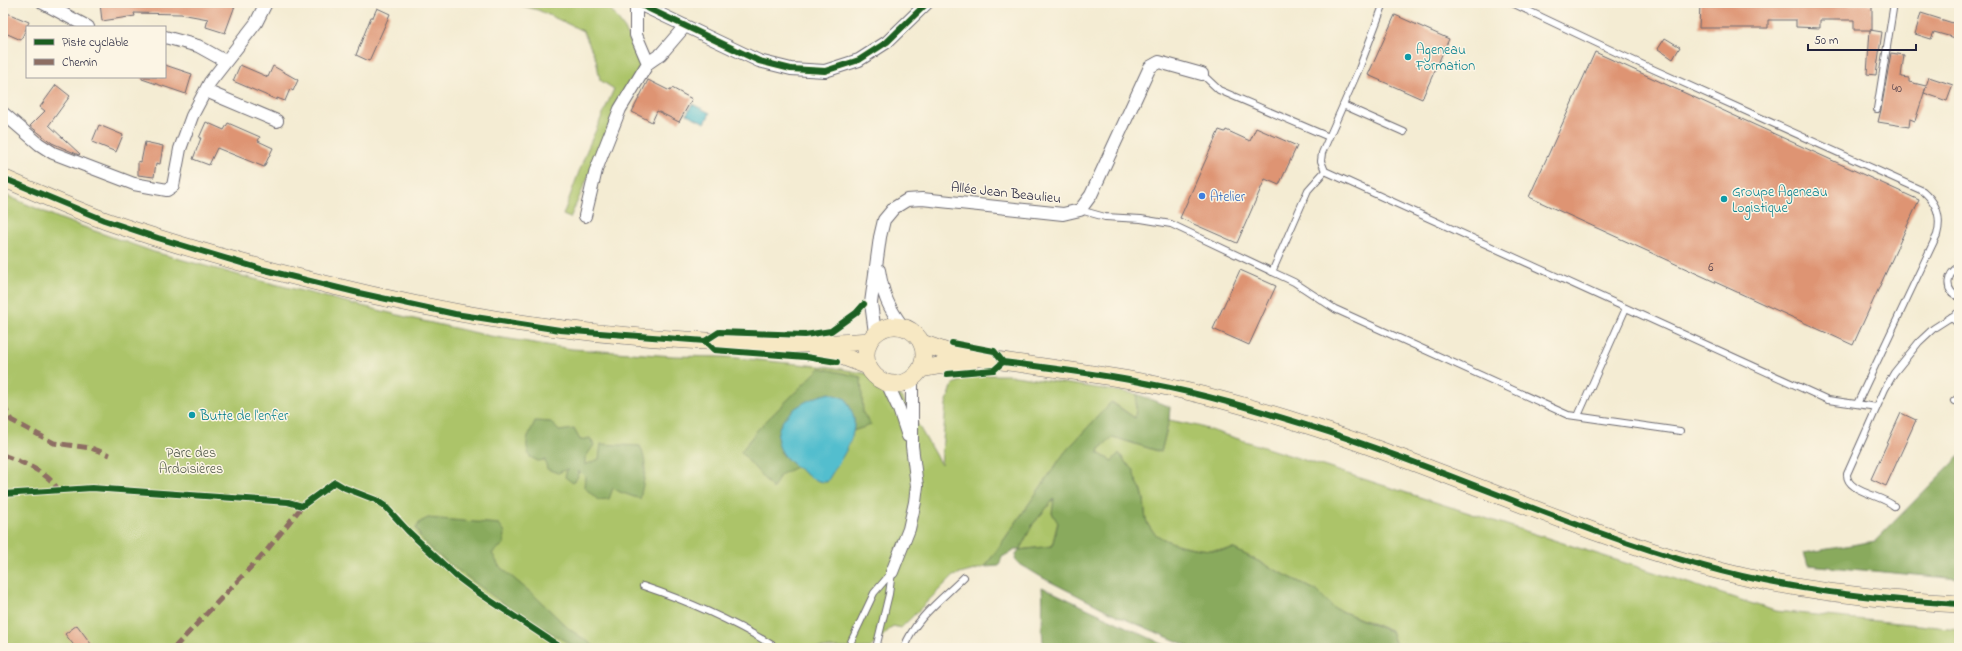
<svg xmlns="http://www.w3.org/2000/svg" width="1962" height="651" viewBox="0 0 1962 651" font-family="'Indie Flower',sans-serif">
<rect width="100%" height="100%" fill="#fcf5e5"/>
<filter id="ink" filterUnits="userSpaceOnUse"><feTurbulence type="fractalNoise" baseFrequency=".025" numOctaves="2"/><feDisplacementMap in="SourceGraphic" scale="8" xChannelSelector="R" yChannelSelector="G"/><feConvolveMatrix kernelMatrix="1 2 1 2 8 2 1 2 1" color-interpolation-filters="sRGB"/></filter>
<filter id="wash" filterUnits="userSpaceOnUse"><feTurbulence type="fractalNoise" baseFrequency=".012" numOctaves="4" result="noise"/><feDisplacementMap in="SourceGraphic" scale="16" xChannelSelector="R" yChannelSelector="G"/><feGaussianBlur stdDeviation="0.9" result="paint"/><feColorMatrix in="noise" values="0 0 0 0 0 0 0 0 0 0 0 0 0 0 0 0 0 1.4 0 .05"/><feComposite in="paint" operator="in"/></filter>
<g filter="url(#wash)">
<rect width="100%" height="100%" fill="#f4ecd3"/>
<path fill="#acc469" stroke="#677352" d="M511,3h86l12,4 16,22 16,36 -20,37 -51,116 -7,-3 24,-65 27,-61 -14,-9 -4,-21 -13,-28 -45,-21z
M3,194l58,25 93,33 88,24 172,43 76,17 82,13 101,7 54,1 102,10 46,8 19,14 11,13 36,63 5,-61 7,-20 22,-9h33l129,19 -2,24 -23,-16 -47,50 -80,115 -32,9 -52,52 -8,-2 -23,22h-867z
M1169,420l29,6 577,185 184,18v19h-562l-6,-17 -57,-23 -17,-17 -83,-42c-20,4 -72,-2 -84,-21 -7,-10 -4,-22 -7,-33 -2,-9 -10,-15 -10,-25l-8,-8 -6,-9 -7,8 -14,-8 1,-4 14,-12 48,15z
M1055,498l-3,15 6,9 -6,24 -33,4 14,-26z"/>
<path fill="#89aa5d" stroke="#56664c" d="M820,368l41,9 2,36 8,12 -18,6 1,-12 -74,33 16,15 -16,8 -7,14 -32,-37 17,-23z
M1137,394l33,13 -1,13 -8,32 -48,-15 -14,12 -1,4 14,8 7,-8 6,9 9,8c-1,10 7,16 9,25 3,11 0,23 7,33 12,19 64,25 84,21l83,42 17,17 57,24 6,16h-204l-73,-31 -77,-39 -25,-15 -3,-4 1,-5 3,-4 33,-4 6,-23 -6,-10 2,-14 -21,25 -13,25h-3l-15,8 -3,9 -14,1 80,-115 46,-50 24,16z
M535,421l16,1 8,9 15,-2 6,11 10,-2 4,7 -9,13v7l14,-6 2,-15 39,2c9,20 4,32 0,53l-20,-7 -7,-4 -4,11 -11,1 -14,-13 1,-10 -6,-6 -2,7 -4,5 -8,-6 2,-8 -9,4 -11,-4 -2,-9 -7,1 -8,-4c-7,-15 -1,-22 5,-36z
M1959,456v123l-151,-14 -4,-12 71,-12z
M428,518l71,6 6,8 -1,12 -12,9 7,13 37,31 32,31 29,20h-20l-68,-40 -74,-55 -14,-15 -5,-10 4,-6z
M1042,587l129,61h-127c-4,-20 0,-40 -2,-61z"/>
<path fill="#53bece" stroke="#3a7084" d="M692,104l18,9 -5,10 -18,-9z
M830,393l16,6c3,6 7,14 8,20 2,23 -17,45 -27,63 -12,0 -19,-6 -28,-13 -46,-32 -10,-67 31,-76z"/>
<g id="blocks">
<path fill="#de9473" d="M100,3h136l-11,30 -19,-6 2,-8 -27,-5 -47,-1 1,3 -33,5z
M1700,3l172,1v26h-18v-10h-34v8l-24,-1v-7h-28v8h-69z
M377,8l13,6 -21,47 -13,-6 15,-38h2z
M3,13l4,1v-1l22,9 -8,18 -18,-8z
M1921,13l38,12v14l-25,-7 -3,7 -16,-5z
M1395,15l54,24 -27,60 -54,-24z
M1870,30l12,2 -6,43 -9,-1z
M1665,38l15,9 -7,12 -15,-10z
M1595,52l324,148 -66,145 -324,-148z
M1891,53l13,2 -3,22 8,1v4l17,4 3,-9 24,8 -6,16 -23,-8 2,-6 -11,34 -5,-2 -1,8 -31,-5 3,-12z
M165,65l27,9 -6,20 -44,-15v-2h23z
M240,65l28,12 5,-11 25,14 -5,11 -3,-2 -5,12 -8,-3v2l-44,-19z
M648,80l22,11 2,-3 20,11 -13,23 -22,-11 -5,11 -20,-10z
M56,85l14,11 -21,29 31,29 -1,1 -27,-12 -22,-17 15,-15 -5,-4z
M206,122l18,8 4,-7 32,14 -2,4 15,7 -9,19 -47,-19 -8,17 -16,-6 8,-21h-2z
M99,125l24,10 -7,17 -24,-10z
M1256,128l41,18 -18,39 -14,-6 -28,64 -57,-25 39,-88 6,2 1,-2 24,11z
M145,142l18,4 -3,18 -4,-1 -2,14 -16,-2v-14l3,1z
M1240,270l36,16 -27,59 -36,-16z
M1901,413l15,7 -30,66 -15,-7z
M77,625l17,23h-18l-11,-14z"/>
</g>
</g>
<g filter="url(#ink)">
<use href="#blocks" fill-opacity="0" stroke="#6c6970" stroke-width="1"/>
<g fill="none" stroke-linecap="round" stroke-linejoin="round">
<defs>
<path id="service" d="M1384,3l-25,66 -37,84 -1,8 4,10 503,229 49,7
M1512,3l114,54 297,134c14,12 19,26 14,44l-80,169
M1202,74l17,16 110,47
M1343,105l61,27
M1877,109l17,-106
M1080,210l25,7 36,2 30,5 123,58 41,27 233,106 112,16
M1959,266c-12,8 -16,24 0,31
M1272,272l36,-82 17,-19
M1951,317l8,8
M1954,401l5,-4
M1578,416l48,-108
M1894,506c-12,-11 -48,-14 -47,-32l38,-85 9,-16 25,-31 15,-14 25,-16
M643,586c48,16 92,36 134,62
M848,648l26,-55 18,-21
M876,648l13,-54 3,-22
M904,648c10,-29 39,-50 60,-71"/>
<path id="minor" d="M43,3l45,24
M636,3v32l12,28
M637,3l122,58 32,8 34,2 34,-11 28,-18 40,-39
M165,37l33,9 27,15
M206,91l71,30
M3,113l36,31 14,9 81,31 33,6 6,-4 7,-37 12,-33 18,-34 46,-59 10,-20
M585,216l11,-46 24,-61 28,-46 13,-9 24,-28
M879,270c4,25 9,37 24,57
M875,333l-4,-30 9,-66 4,-17 10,-12 13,-8 15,-1 141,15 17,-4 11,-15 59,-128 9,-5 43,12
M887,383l12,26 9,27
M892,572l17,-43 6,-27 2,-16 -5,-40v-67"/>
<path id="secondary" d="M3,178c34,15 68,30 103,43 72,25 145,45 219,63 122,30 236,49 361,56 61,3 122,6 183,1
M866 355a29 29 0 1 1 58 0a29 29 0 1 1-58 0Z
M922,343l28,10c66,11 132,18 197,30 55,10 110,26 163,43 133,42 260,104 395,141 83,23 168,32 254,37
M816,351l23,4 29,11
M921,369l28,-5 21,-1"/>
</defs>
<use href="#service" stroke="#6c6970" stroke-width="8"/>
<use href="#minor" stroke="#6c6970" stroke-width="14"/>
<use href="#secondary" stroke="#6c6970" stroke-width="18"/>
<use href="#service" stroke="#fff" stroke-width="6"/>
<use href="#minor" stroke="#fff" stroke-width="12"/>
<use href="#secondary" stroke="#f7e8c3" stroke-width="17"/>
<path stroke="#8d6e63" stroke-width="5" stroke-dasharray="10 5" stroke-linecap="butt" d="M3,404l8,16 43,23 37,5 19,7
M3,455c18,7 46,17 55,35
M174,648l93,-98 37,-46"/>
<defs>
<path id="cycleway" d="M637,3l122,58 32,8 34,2 34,-11 28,-18 40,-39
M3,178l101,42 54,18 103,31 98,24 96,21 105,16 145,11 14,-9 86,3 26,-4 25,-18 8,-9
M705,341l9,9 92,7 31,5
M952,343l42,8 9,11c49,6 99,12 147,22 54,10 107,26 159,42 133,41 260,103 394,140 84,24 170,33 256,38
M947,374l47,-4 9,-8
M3,494l89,-6 196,14 14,4 33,-24 10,6 31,12 9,6 23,25 48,45 20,15 86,57"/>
</defs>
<use href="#cycleway" stroke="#fcf5e5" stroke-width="8"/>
<use href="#cycleway" stroke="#1b5e20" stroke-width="6"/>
</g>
</g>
<g fill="#0f9aa8" stroke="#fcf5e5" stroke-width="1.5">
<circle cx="1408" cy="57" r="4"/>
<circle cx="1724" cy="199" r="4"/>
<circle cx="192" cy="415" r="4"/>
</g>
<circle fill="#3f7fe0" stroke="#fcf5e5" stroke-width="1.5" cx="1202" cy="196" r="4"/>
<g text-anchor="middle" stroke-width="3" stroke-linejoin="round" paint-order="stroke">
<g font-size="12" fill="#513e49">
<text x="1897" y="92">40</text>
<text x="1711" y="271">6</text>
</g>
<g font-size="14" fill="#0d838f" stroke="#fcf5e5" text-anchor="start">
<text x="1416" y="54">Ageneau<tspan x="1416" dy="16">Formation</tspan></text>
<text x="1732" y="196">Groupe Ageneau<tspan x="1732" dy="16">Logistique</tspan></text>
<text x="200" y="420">Butte de l'enfer</text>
</g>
<g font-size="14" fill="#22223b" stroke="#fcf5e5">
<text transform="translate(1006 192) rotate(6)" y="5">Allée Jean Beaulieu</text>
</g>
<g font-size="14" fill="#366cbe" stroke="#fcf5e5" text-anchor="start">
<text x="1210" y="201">Atelier</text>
</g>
<g font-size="14" fill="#525b4b" stroke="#fcf5e5">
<text x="191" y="457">Parc des<tspan x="191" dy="16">Ardoisières</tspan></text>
</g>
</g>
<rect width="1962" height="651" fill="none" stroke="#fcf5e5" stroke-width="16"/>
<rect x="26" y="26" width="140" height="52" fill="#fcf5e5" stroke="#a5a1a1"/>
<rect x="34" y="39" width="20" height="6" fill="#1b5e20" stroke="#a5a1a1"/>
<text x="62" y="46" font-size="12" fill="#22223b">Piste cyclable</text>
<rect x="34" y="59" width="20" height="6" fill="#8d6e63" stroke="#a5a1a1"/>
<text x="62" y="66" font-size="12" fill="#22223b">Chemin</text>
<path d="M1808 44v6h108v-6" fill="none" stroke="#22223b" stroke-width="2"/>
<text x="1814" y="44" font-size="12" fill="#22223b" stroke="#fcf5e5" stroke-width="3" paint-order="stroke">50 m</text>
</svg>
